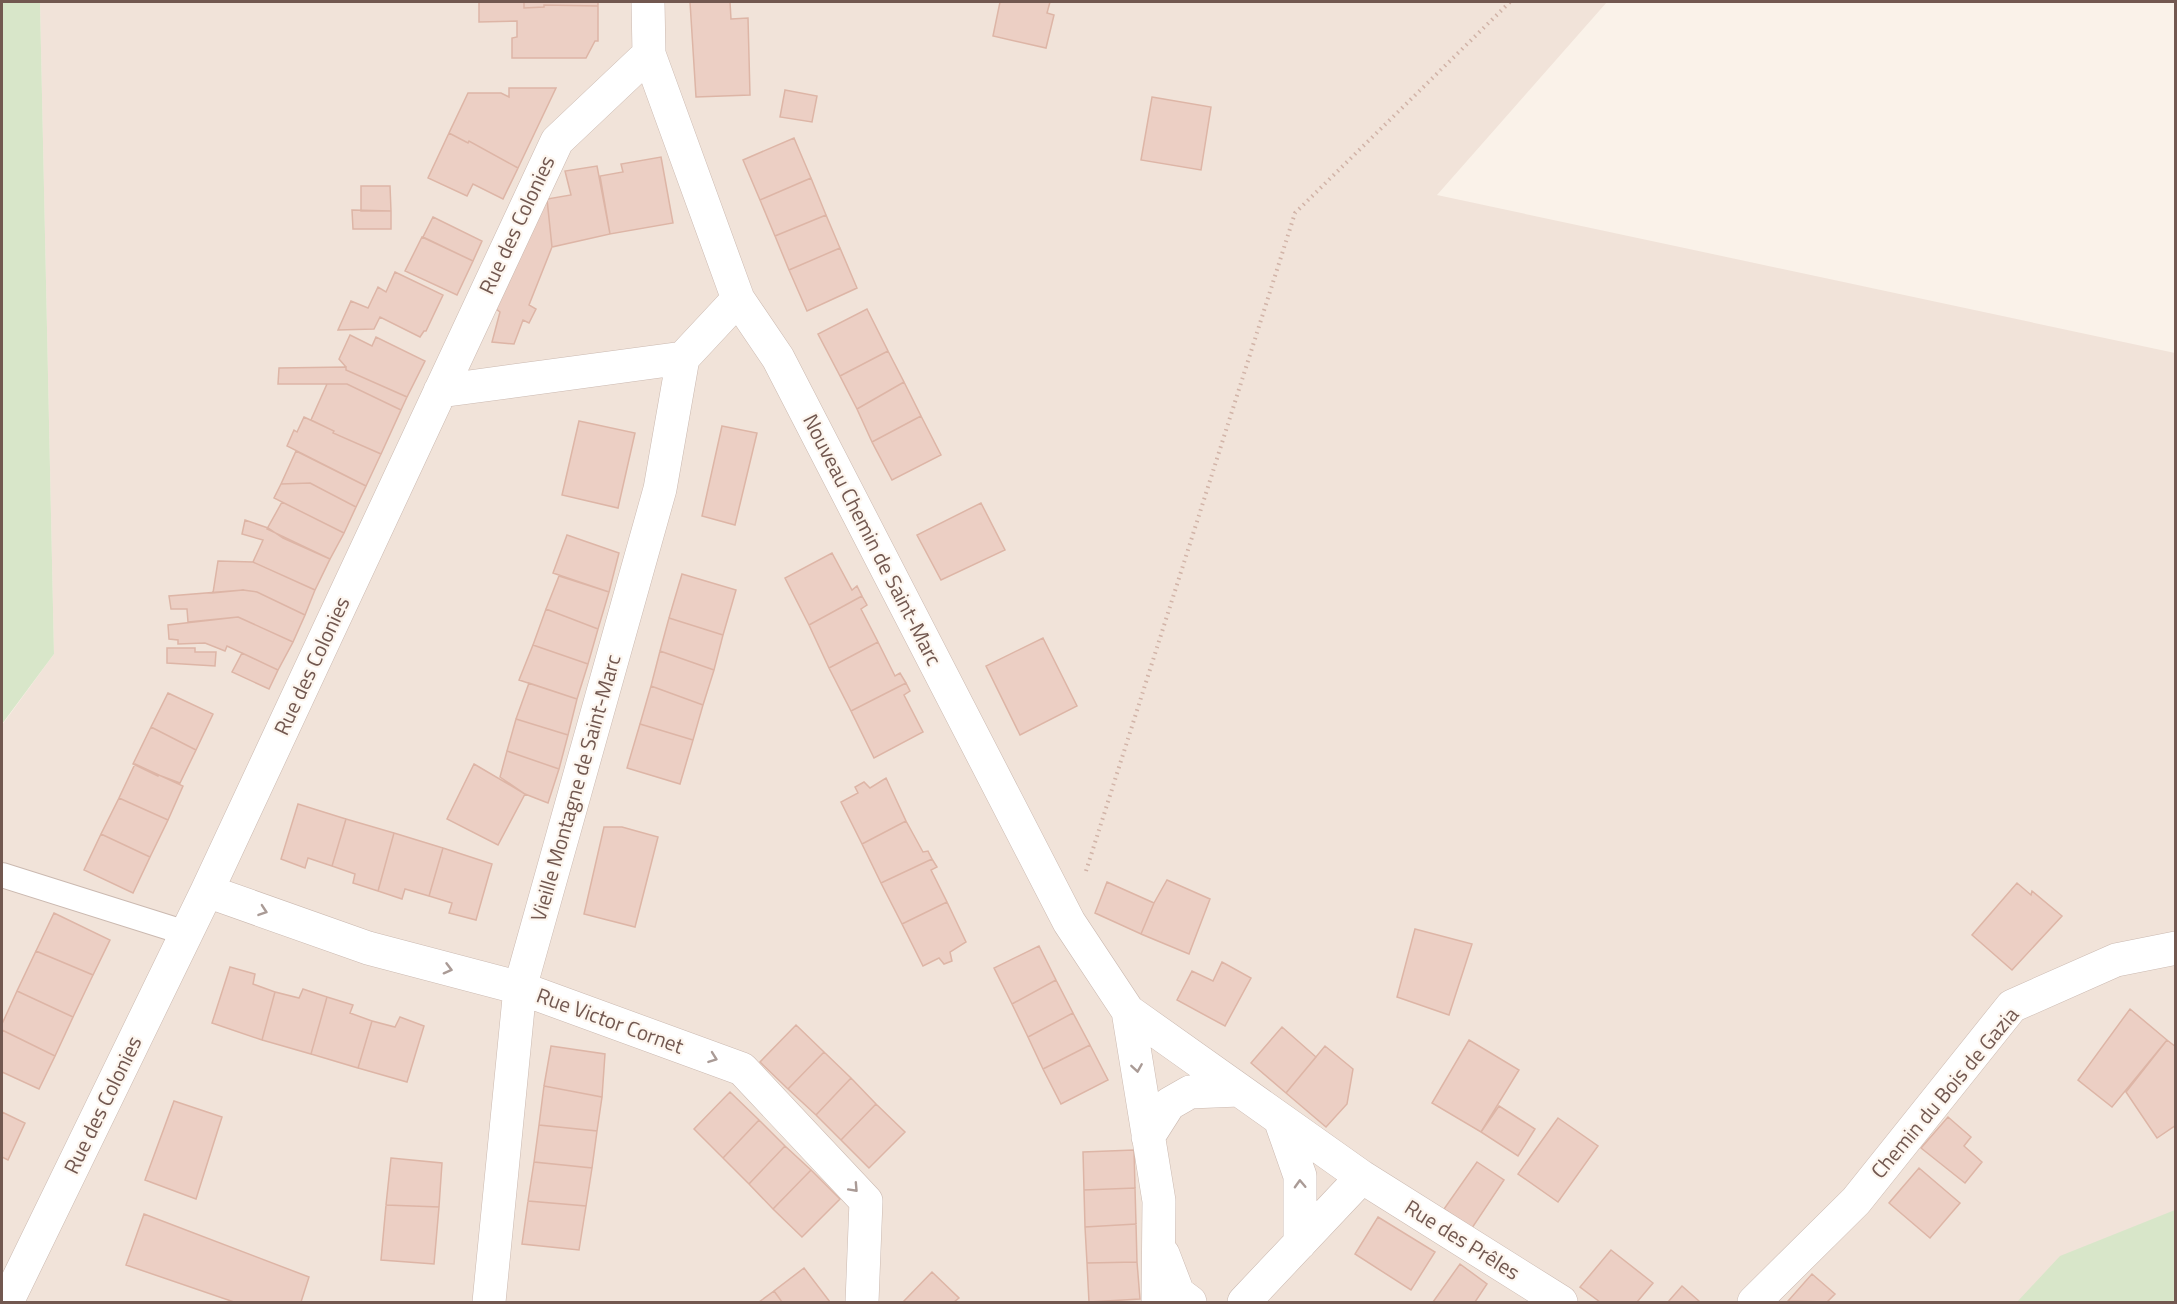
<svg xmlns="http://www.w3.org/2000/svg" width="2177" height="1304" viewBox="0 0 2177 1304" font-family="'Titillium Web',sans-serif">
<rect width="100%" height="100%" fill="#faf2e9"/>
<path fill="#f1e3d9" d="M40,2h1567l-170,193 738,158v949h-2173v-577l52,-71z"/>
<path fill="#d8e6c9" d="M2,2h38l14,652 -52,70z
M2175,1210v92h-158l43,-46z"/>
<path fill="#eccfc4" stroke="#ddb5a6" stroke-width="1.5" d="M479,2h45v6l20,-1v-2l54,1v35h-3l-9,17h-74v-20l5,-1v-16l-38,1z
M524,2h74v4l-54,-1v2l-20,1z
M690,2h40l1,17 17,-1 2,77 -54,2z
M1000,2h50l-3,11 7,2 -8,33 -53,-12z
M509,88h47l-38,80 -49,-27 -1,2 -19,-10 19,-40h33l8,4z
M785,90l32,6 -5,26 -32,-5z
M1152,97l59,10 -10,63 -60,-10z
M449,133l19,10 1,-2 49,27 -15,31 -30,-15 -6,12 -39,-18z
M794,138l17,40 -51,22 -17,-40z
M661,157l12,66 -63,11 -10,-58 23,-4 -2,-8z
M597,166l13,68 -58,13 -5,-48 24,-4 -6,-24z
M811,178l15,37 -51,21 -15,-36z
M361,186h29l1,25h-30z
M547,199l5,48 -23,58 7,4 -7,14 -6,-3 -9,24 -22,-2 8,-30 -4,-3z
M352,210l39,1v18h-38z
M826,215l14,33 -51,22 -14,-34z
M433,217l49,24 -9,20 -50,-24z
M422,237l51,24 -16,34 -52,-24z
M840,248l17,40 -50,23 -18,-41z
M395,272l48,23 -17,36h-2l-4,6 -40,-20 -6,12 -36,1 13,-29 17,7 10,-21 8,5z
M867,309l21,42 -48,25 -22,-42z
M350,335l22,11 4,-9 49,24 -18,36 -61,-27v-3l-7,-8z
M888,351l16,31 -47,27 -17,-33z
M346,367v3l61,27 -6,13 -54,-26h-69l1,-16z
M904,382l17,34 -49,26 -15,-33z
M327,384h20l54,26 -20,44 -48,-21 1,-2 -23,-11z
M921,416l20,39 -49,25 -20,-38z
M304,417l30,14 -1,2 48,21 -15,32 -79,-40 7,-16 3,2z
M579,421l56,12 -17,75 -56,-13z
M722,426l35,7 -22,92 -33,-9z
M296,451l70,35 -10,21 -46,-24 -29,1z
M310,483l46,24 -12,26 -70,-35 7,-14z
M282,502l62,31 -14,26 -63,-30z
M981,503l24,47 -64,30 -24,-45z
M245,520l23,8 15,10 47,21 -15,31 -62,-28 10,-22 -21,-6z
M567,535l52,18 -10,39 -56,-19z
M832,553l20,37 5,-4 5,10 -53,29 -24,-47z
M218,561l35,1 62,28 -10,25 -48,-23 -14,-2 -30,3z
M682,574l54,16 -13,45 -54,-17z
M559,576l50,16 -11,37 -52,-20z
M243,590l14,2 48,23 -12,27 -55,-25 -50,5 -1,-13h-16l-2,-13z
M862,596l5,9 -6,4 17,33 -49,26 -20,-43z
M546,609l52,20 -10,35 -55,-19z
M238,617l55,25 -15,28 -51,-24 -2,5 -20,-8 -27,1v-4l-9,-1 -1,-14z
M669,618l54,17 -9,35 -54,-19z
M1043,638l34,68 -57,29 -34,-69z
M878,642l17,34 5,-3 6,10 -55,28 -22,-43z
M533,645l55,19 -11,35 -58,-19z
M167,648h28v4h21l-1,14 -48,-3z
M660,651l54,19 -11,35 -52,-19z
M242,653l36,17 -9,19 -37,-17z
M529,683l48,16 -9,36 -52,-16z
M906,683l4,8 -6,4 19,37 -49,26 -23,-47z
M651,686l52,19 -10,35 -53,-16z
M168,693l45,21 -17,36 -45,-23z
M516,719l52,16 -9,34 -52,-18z
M640,724l53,16 -13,44 -53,-16z
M151,727l45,23 -16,33 -21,-8 -1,1 -25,-12z
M507,751l52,18 -11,34 -23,-9 -25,-17z
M135,764l48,22 -15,34 -49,-22z
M474,764l51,30 -27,51 -51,-26z
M886,778l20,43 -44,23 -21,-42 17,-9 -3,-6 9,-5 6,6z
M119,798l49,22 -18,37 -49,-23z
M298,804l48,15 -14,47 -24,-8 -3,10 -24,-9z
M346,819l48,14 -16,58 -25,-8 2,-9 -23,-8z
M906,821l17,31 5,-1 4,8 -51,24 -19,-39z
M604,827h18l36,10 -23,90 -51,-13z
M394,833l49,15 -14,48 -24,-7 -3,10 -24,-8z
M101,834l49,23 -17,36 -49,-23z
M443,848l49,16 -16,56 -27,-7 3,-10 -23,-7z
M932,859l5,8 -6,3 16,32 -45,22 -21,-41z
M1167,880l43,19 -21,55 -48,-20 13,-31z
M1107,882l47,21 -13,31 -46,-21z
M2017,883l14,12 1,-4 30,25 -50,54 -40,-35z
M947,902l19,40 -16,10 2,9 -8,3 -5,-6 -16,8 -21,-42z
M54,913l56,27 -17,35 -57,-24z
M1415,929l57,15 -23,71 -52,-18z
M1039,946l17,34 -44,24 -18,-36z
M36,951l57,24 -20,42 -56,-26z
M1222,962l29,16 -26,48 -48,-26 15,-29 21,10z
M230,967l25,7 -2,10 22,8 -13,48 -50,-17z
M1056,980l17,33 -45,24 -16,-33z
M303,989l24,8 -16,57 -49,-14 13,-48 24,6z
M17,991l56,26 -18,39 -53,-26v-6z
M327,997l26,8 -3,8 22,8 -14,47 -47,-14z
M2130,1009l37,31 -55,67 -34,-27z
M1073,1013l17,32 -47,24 -15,-32z
M400,1017l24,9 -17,56 -49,-14 14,-47 23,6z
M796,1025l28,27 -36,37 -28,-27z
M1282,1027l34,30 -30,36 -35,-30z
M2,1030l53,26 -16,33 -37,-17z
M1469,1040l50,30 -38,62 -49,-29z
M2167,1040l9,7v78l-19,13 -31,-46z
M1090,1045l18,35 -47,24 -18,-35z
M551,1046l54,8 -3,43 -58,-11z
M1325,1046l28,23 -6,35 -21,23 -40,-34z
M824,1052l27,26 -35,37 -28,-26z
M851,1078l25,26 -35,36 -25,-25z
M544,1086l58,11 -5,34 -58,-6z
M730,1092l29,28 -36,38 -29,-29z
M174,1101l48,16 -26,82 -51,-19z
M876,1104l29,28 -36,36 -28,-28z
M1499,1106l36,23 -17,27 -37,-24z
M2,1112l23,11 -17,37 -6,-3z
M1948,1117l23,20 -7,9 18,16 -17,21 -44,-35z
M1558,1118l40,28 -40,56 -40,-28z
M759,1120l26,26 -36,38 -26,-26z
M539,1125l58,6 -5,37 -58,-6z
M785,1146l26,24 -38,39 -24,-25z
M1134,1150l1,38 -51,2 -1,-38z
M391,1158l51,5 -3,44 -53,-2z
M534,1162l58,6 -6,38 -58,-5z
M1477,1162l27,18 -32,48 -28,-19z
M1919,1168l41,35 -30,35 -41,-35z
M811,1170l29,29 -38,38 -29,-28z
M1135,1188l1,36 -51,3 -1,-37z
M528,1201l58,5 -7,44 -57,-6z
M386,1205l53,2 -5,57 -53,-4z
M144,1214l165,63 -8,25h-67l-108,-37z
M1378,1217l57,35 -24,38 -56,-36z
M1136,1224l1,38 -50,1 -2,-36z
M1611,1250l42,33 -16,19h-37l-20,-15z
M1137,1262l3,37 -51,3 -2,-39z
M1460,1264l27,20 -12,18h-42z
M804,1268l26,34h-48l-8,-11z
M932,1272l27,26 -5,4h-51z
M1812,1274l23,20 -8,8 -39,-1z
M1682,1286l18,16h-32z
M774,1291l8,11h-23z"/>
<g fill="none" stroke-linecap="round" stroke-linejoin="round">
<defs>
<path id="service" d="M2,875l184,58"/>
<path id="minor" d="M648,2l1,52 89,245 40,59 291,564 59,89 234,166 199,125
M440,391l243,-33
M207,891l161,57 152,40 222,81 124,132 -4,101
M1128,1011l31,190 -1,101
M1280,1119l20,57v67
M1148,1137l21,-33 21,-12 49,-2
M1163,1254l15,39 12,9
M7,1302l200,-411 350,-750 92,-87
M489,1302l31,-314 140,-499 23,-131 55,-59
M1244,1302l118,-125
M1754,1302l102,-101 156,-195 104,-46 60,-12"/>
</defs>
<use href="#service" stroke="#cbb9b0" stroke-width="26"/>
<use href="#minor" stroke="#cbb9b0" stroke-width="34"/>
<path stroke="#d1b3a7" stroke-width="4" stroke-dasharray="1.5 4.5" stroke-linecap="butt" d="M1086,871l209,-658 215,-211"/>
<use href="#service" stroke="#fff" stroke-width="24"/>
<use href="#minor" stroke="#fff" stroke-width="33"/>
</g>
<defs><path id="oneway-chevron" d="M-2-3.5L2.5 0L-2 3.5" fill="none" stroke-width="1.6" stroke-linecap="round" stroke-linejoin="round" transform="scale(1.5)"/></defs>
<g stroke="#aa9b96">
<use href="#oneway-chevron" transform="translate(263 911) rotate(19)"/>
<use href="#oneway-chevron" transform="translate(448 969) rotate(15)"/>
<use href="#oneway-chevron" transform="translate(713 1058) rotate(20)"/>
<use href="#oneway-chevron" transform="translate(1137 1068) rotate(81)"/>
<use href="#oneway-chevron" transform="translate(1300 1184) rotate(-92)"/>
<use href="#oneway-chevron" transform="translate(854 1188) rotate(47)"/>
</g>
<g text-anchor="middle" stroke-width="4.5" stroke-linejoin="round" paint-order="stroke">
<g font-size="21" fill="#725850" stroke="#fdf6ef">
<text transform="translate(517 225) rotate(-65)" y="7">Rue des Colonies</text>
<text transform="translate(872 540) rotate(63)" y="7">Nouveau Chemin de Saint-Marc</text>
<text transform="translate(312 666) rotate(-65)" y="7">Rue des Colonies</text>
<text transform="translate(576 788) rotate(-74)" y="7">Vieille Montagne de Saint-Marc</text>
<text transform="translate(610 1021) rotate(20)" y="7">Rue Victor Cornet</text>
<text transform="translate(1945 1093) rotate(-50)" y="7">Chemin du Bois de Gazia</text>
<text transform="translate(103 1105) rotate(-64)" y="7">Rue des Colonies</text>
<text transform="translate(1462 1240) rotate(32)" y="7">Rue des Prêles</text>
</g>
</g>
<rect width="2177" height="1304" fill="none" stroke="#725850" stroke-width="6"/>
</svg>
